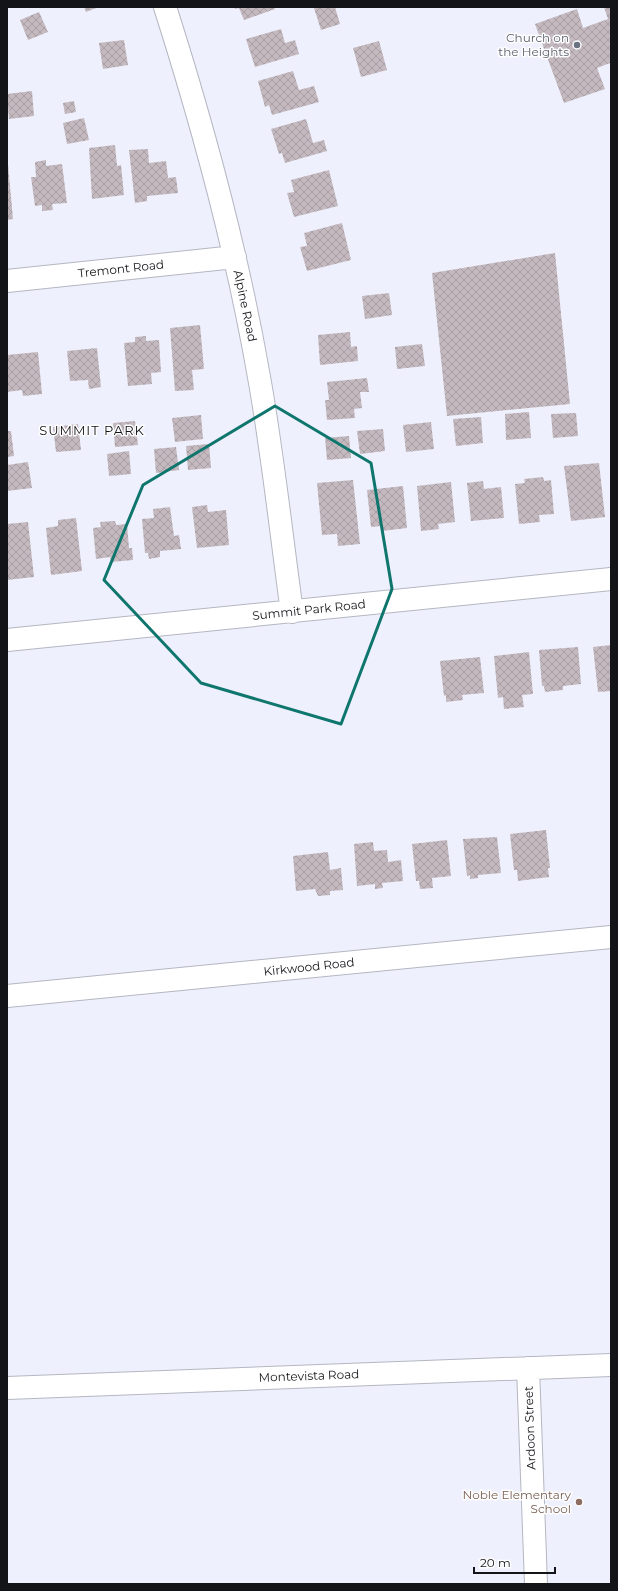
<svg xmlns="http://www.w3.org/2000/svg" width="618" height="1591" viewBox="0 0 618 1591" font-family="Montserrat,sans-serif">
<defs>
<pattern id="building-cross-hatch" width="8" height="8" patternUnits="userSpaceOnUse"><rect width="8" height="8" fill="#c5b9c0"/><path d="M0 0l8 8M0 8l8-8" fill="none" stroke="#a89ea4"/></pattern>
</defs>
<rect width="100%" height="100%" fill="#eef1fd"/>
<path fill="url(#building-cross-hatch)" d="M84,7h15l-13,5z
M234,7h40l1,2 -31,11 -5,-12 -4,1z
M317,7h18l5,17 -19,6 -7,-22z
M604,7h7v59l-1,-3 -13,5 8,21 -41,14 -29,-79 42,-15 6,19 25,-9z
M39,12l9,20 -20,8 -8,-20z
M281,29l4,14 10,-3 4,14 -44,13 -9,-28z
M124,40l4,25 -25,4 -4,-26z
M379,41l8,29 -26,7 -8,-29z
M293,71l6,19 15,-4 5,16 -47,13 -3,-10 -4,2 -7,-26z
M32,91l2,25 -25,3 -2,-25z
M74,101l2,11 -11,2 -2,-11z
M84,118l5,22 -22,4 -4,-21z
M306,119l7,24 11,-3 3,11 -42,12 -3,-10 -3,1 -8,-25z
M115,145l2,21 4,-1 3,30 -32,4 -3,-51z
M148,149l1,14 17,-2 2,17 8,-1 2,16 -31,3v5l-12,2 -6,-53z
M46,160v6l16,-2 5,39 -15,1 1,6 -11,1v-6l-7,1 -4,-29h5l-1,-15z
M8,164l5,55 -6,1v-55z
M329,170l9,36 -44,11 -7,-24 7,-1 -3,-12z
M342,223l9,37 -44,11 -7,-24 7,-1 -3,-13z
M555,253l15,151 -123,12 -15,-143z
M389,293l3,22 -27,4 -3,-23z
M200,325l4,44 -12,1 2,20 -19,1 -5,-63z
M350,332l1,15 6,-1 1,15 -38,4 -2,-30z
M146,336v5l13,-1 2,32 -10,1 1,11 -24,2 -4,-43 11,-1v-5z
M422,344l3,22 -28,3 -2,-22z
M97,348l4,39 -12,2 -1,-9 -18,1 -3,-30z
M38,352l4,42 -19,2 -1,-6 -15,2v-37z
M367,378l2,14h-9l2,16 -8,1 1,9 -28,2 -2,-20h4l-2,-18z
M529,412l2,26 -25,2 -1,-26z
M576,413l2,23 -25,2 -2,-24z
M201,415l2,24 -28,3 -3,-24z
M481,417l2,26 -27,3 -3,-27z
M135,421l3,24 -23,2 -2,-24z
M431,422l3,27 -28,3 -3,-27z
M78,424l3,26 -25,2 -3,-25z
M383,429l2,22 -25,3 -3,-23z
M7,431h4l3,25 -7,1z
M349,436l2,22 -24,2 -2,-22z
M209,444l2,24 -23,2 -2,-24z
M176,447l3,23 -23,3 -2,-24z
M129,451l2,23 -22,2 -2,-22z
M28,462l4,26 -25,3v-26z
M599,463l6,54 -34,4 -7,-55z
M543,477l1,4 7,-1 3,34 -15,1 1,7 -21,2 -4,-40 10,-1 -1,-4z
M353,480l7,64 -22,2 -1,-12 -15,1 -5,-52z
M483,481l1,8 17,-2 3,31 -33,3 -4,-38z
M451,482l4,40 -17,2 1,5 -18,2 -4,-45z
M403,486l4,42 -25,3v-5l-11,1 -4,-37z
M207,505l1,7 18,-2 3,35 -32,3 -5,-41z
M170,507l4,29 5,-1 2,14 -21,2v6l-11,2 -1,-6h-3l-3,-34 12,-1 -1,-9z
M76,518l6,53 -31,4 -5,-47 12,-2v-6z
M115,521l1,4 11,-1 2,24h3l1,12 -22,2 -1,-5 -14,2 -3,-31 8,-1 -1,-5z
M28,522l6,55 -27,3v-56z
M611,645v46l-13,1 -5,-45z
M578,647l3,37 -18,2v4l-18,2 -1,-6h-2l-3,-36z
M529,652l4,42 -11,1 2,12 -20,2 -1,-12 -5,1 -4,-42z
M480,657l4,36 -22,2 1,5 -17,2v-7l-2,1 -4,-35z
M546,830l4,38h-2l1,9 -31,4 -1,-11h-3l-4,-36z
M497,837l4,36 -23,2v3l-8,1v-4l-3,1 -4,-37z
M447,840l4,36 -19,2 1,10 -13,1 -1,-8h-3l-4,-37z
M373,842l1,9 13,-1 1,12 13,-2 2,21 -21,2 1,5 -8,1v-5l-18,2 -3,-42z
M328,852l2,18 11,-2 2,22 -13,1v4l-12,1 -3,-7 -19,2 -3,-35z"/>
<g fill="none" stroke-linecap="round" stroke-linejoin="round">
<defs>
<path id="street" d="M165,7c39,122 72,244 94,370 14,78 22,156 33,235
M7,281l228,-24
M7,640l604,-61
M7,996l604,-59
M528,1368l8,216
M7,1388l604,-23"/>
</defs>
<use href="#street" stroke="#b4b7c2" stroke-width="24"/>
<use href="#street" stroke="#fff" stroke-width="22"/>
</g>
<path fill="none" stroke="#0f766e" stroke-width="3" stroke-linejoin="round" d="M275,406l96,57 21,126 -51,135 -140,-41 -97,-103 39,-95z"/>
<circle fill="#6b7280" stroke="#fefefe" stroke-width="1.5" cx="577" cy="45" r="4"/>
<circle fill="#8d6e63" stroke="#fefefe" stroke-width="1.5" cx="579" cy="1502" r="4"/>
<g text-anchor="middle" stroke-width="3" stroke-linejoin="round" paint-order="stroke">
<g font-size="12" fill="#5b616d" stroke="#fefefe" text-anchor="end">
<text x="569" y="42">Church on<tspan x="569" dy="14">the Heights</tspan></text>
</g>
<g font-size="12" fill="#131418" stroke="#fefefe">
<text transform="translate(121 269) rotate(-6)" y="4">Tremont Road</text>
<text transform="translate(245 306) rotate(78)" y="4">Alpine Road</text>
<text transform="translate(309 610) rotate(-6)" y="4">Summit Park Road</text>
<text transform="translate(309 967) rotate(-6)" y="4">Kirkwood Road</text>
<text transform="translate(309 1376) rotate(-2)" y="4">Montevista Road</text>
<text transform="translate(530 1428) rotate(-92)" y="4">Ardoon Street</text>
</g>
<g font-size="12" fill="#785e54" stroke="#fefefe" text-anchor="end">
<text x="571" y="1499">Noble Elementary<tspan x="571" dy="14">School</tspan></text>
</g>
<g font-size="13" letter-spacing="1" fill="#131418" stroke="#fefefe">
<text x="92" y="435">SUMMIT PARK</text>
</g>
</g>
<rect width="618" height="1591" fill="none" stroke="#131418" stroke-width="16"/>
<path d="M474 1567v6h81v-6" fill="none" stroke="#131418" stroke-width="2"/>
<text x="480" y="1567" font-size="12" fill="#131418" stroke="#fefefe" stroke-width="3" paint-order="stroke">20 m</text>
</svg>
